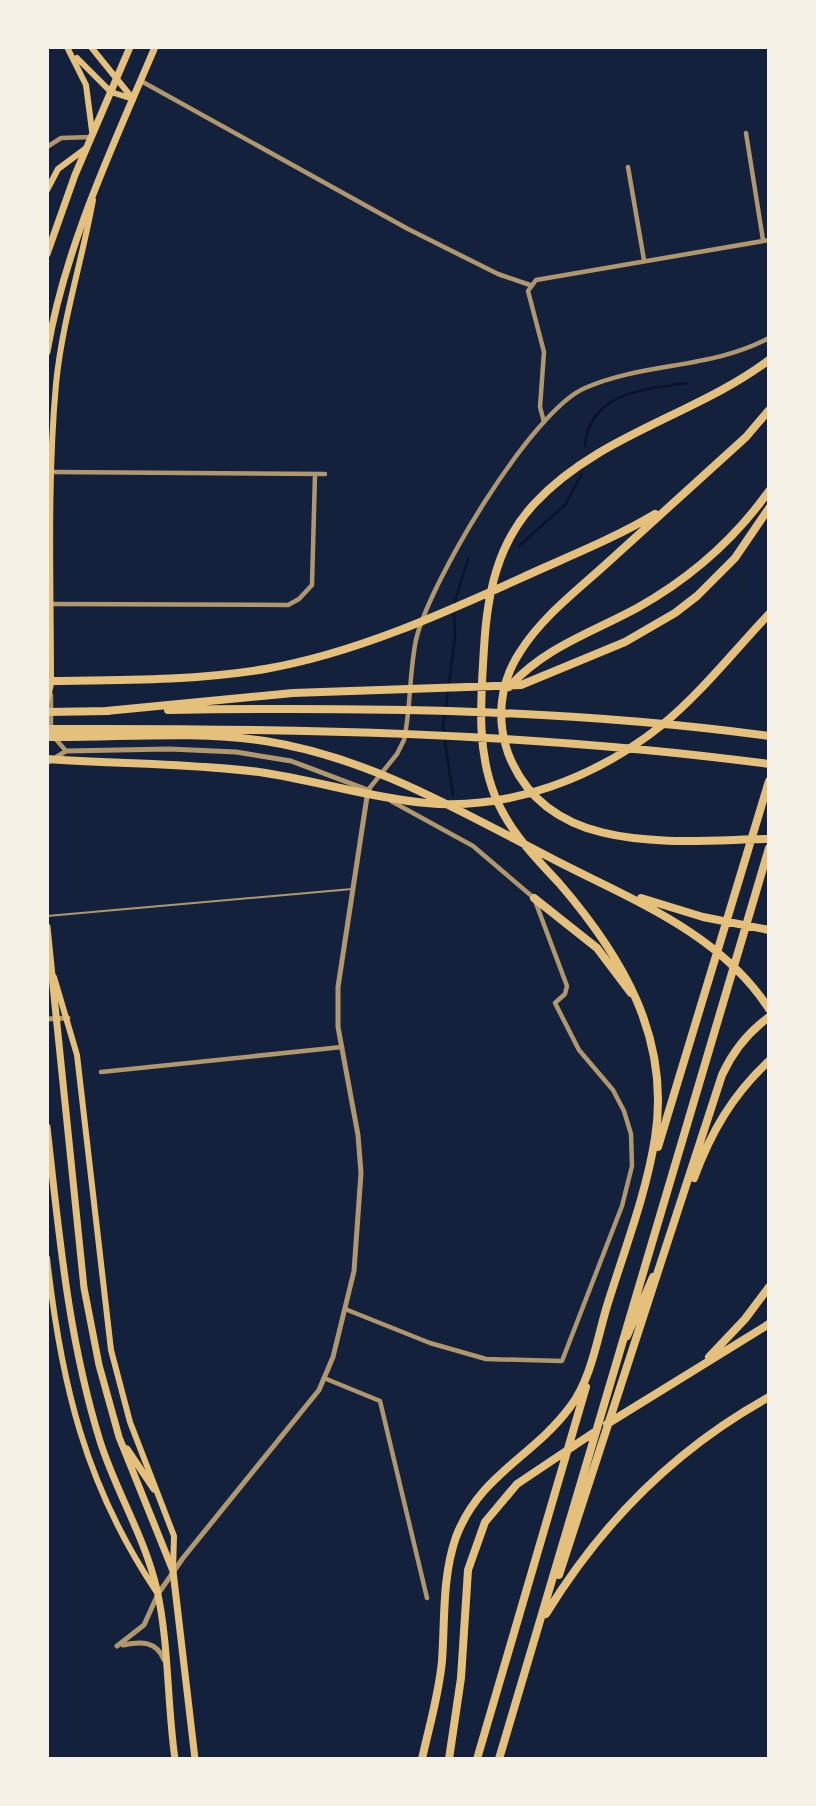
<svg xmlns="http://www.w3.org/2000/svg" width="816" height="1806" viewBox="0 0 816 1806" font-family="'Zilla Slab',serif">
<rect width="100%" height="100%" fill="#14213d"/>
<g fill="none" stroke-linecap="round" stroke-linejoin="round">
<path stroke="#0b132b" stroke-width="2.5" d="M585,446c4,-53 59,-57 102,-63
M519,546l46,-41 17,-31
M454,605l14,-46
M453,795l-10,-67 12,-90 -1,-26"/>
<path stroke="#b1986c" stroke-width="2" d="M47,916l305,-27"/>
<path stroke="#b1986c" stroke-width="4.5" d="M141,81l267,148 90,45 32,11
M746,133l17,107
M47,147l14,-9 31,-1
M628,167l16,93
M544,422l-4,-15 4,-55 -16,-61 8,-11 233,-40
M52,472l273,2
M51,604l237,1 11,-6 13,-14 3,-110
M51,695v34
M54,737l12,14
M370,791l-2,-1 29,-36 7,-14c7,-32 5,-67 12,-100 13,-57 115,-229 169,-252 59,-26 127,-19 184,-50
M101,1072l241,-25
M345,1309l85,34 56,16 76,2 60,-155 10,-40 -1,-32 -7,-23 -11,-21 -34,-40 -24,-47 10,-9 2,-8 -33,-88 -61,-52 -82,-45
M324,1378l56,23 47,197"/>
<path stroke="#b1986c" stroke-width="5" d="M47,763l19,-12 103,-2 67,3 55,9 77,29 -30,197v40l20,108 3,38 -7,98 -21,86 -14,33 -136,168 -25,36 -14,31 -27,21
M47,1019l21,-1
M123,1645c18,-4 34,-4 41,15"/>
<path stroke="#e5c07b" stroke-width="6" d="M67,47l19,38 6,46
M91,47l42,52
M77,58l34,34 22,7
M47,190l11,-21 27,-20
M47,701l4,-17c0,-100 -4,-201 5,-300 6,-62 26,-123 37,-184
M54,977l23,78 34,295 19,72 44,114 -1,35
M47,1258c14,125 38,227 109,333"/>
<path stroke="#e5c07b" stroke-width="7" d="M47,254l28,-79 55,-128
M47,352c18,-106 66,-206 108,-305
M47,927l37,361 15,77 20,72 54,134 22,188
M47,1127c12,106 21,211 53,314 16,51 45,96 57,149 12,54 10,113 18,169
M127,1449l27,40"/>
<path stroke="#e5c07b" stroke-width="8" d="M769,410l-23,27c-47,43 -94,85 -141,128 -30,27 -64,53 -85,87 -20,30 -24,67 -12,101 40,106 170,87 261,86
M47,681c73,-1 146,0 218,-12 92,-16 181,-57 265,-95 42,-19 85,-36 125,-60
M509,687c36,-40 82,-54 128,-79 52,-29 97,-68 132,-117
M168,710c201,-3 401,-1 601,26
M106,711l187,-18 228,-8 104,-43 50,-29 22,-17 38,-38 34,-50
M47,712l62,-1
M47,729c242,-1 482,3 722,35
M47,737c72,1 146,-7 218,4 103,16 193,69 284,116 78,41 170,74 220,152
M47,759c70,5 142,4 212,13 56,8 111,26 167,31 84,8 171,-26 236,-78 39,-32 72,-74 107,-111
M534,898l63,50 34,45
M641,898l62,19 66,13
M658,1147l111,-366
M694,1178c17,-46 39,-84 75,-117
M627,1336l26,-59
M709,1357l36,-38 24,-32
M607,1424l162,-100
M559,1575l163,-500c11,-24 25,-42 47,-58
M546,1614c55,-90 129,-165 223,-217
M422,1759c7,-32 17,-65 20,-98 3,-41 0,-84 14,-124 24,-63 77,-80 114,-130 21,-27 27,-68 37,-101 17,-55 39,-111 48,-168 16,-100 -33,-182 -96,-255 -25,-27 -50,-52 -64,-87 -19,-47 -14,-98 -11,-148 3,-53 13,-105 51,-145 63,-68 161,-88 234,-143
M449,1759l12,-81 7,-108 17,-48 32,-38 79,-53
M477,1759l109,-372
M499,1759l270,-911"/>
</g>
<rect width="816" height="1806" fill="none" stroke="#f6f1e7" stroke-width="98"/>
</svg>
